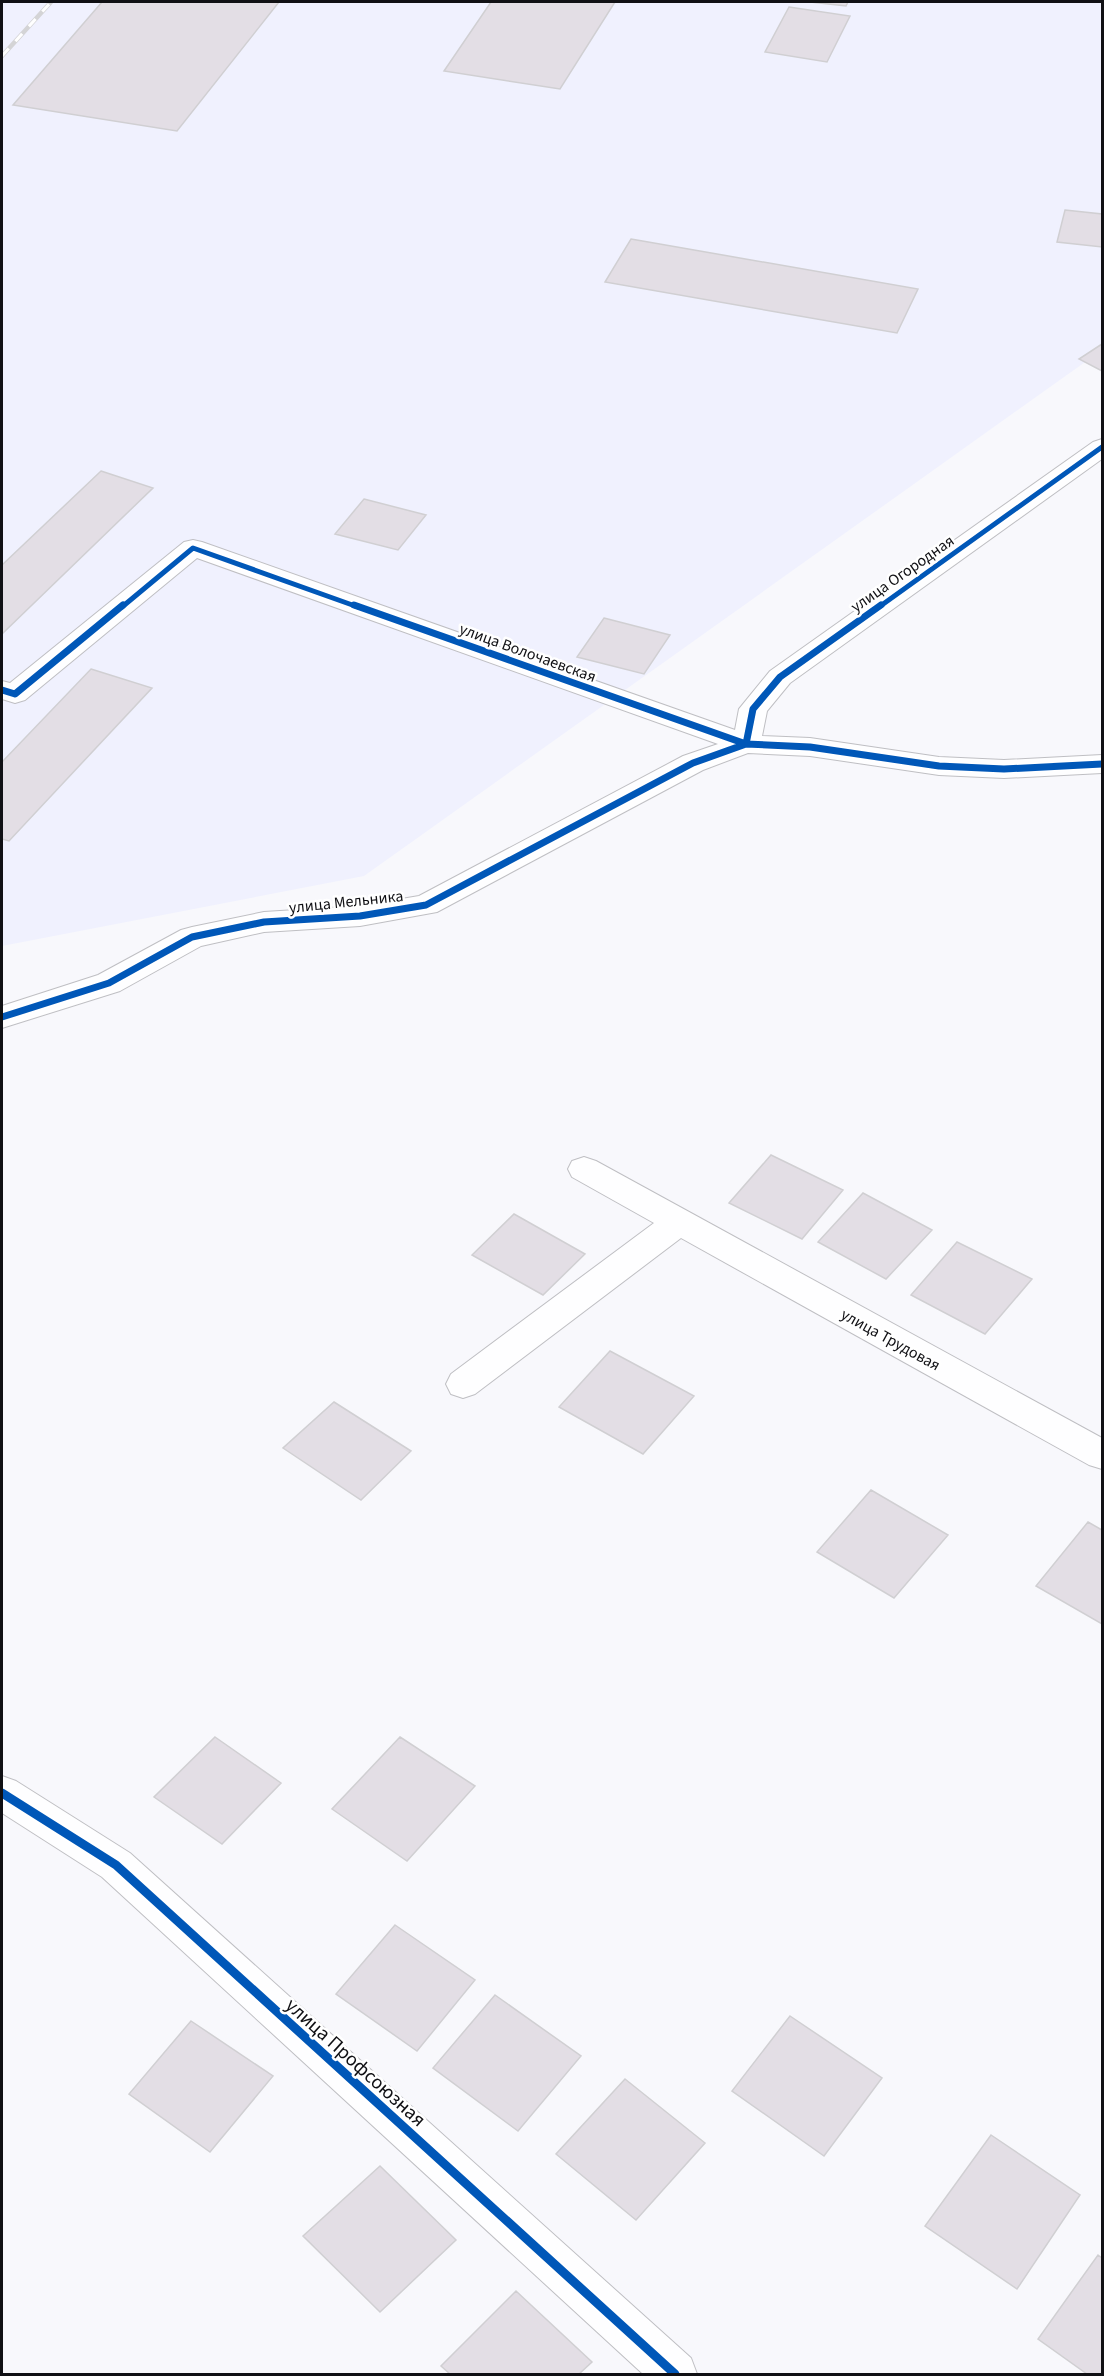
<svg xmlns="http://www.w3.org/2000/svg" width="1104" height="2376" viewBox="0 0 1104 2376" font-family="'Source Sans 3',sans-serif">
<rect width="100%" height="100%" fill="#f8f8fc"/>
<path fill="#f0f1fe" d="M2,2h1100v348l-738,526 -362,70z"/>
<path fill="#e3dee5" stroke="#d0cfd2" stroke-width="1.5" d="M102,2h177l-102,129 -164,-26z
M491,2h124l-55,87 -116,-18z
M810,2h38l-2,4z
M789,7l61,9 -23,46 -62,-10z
M1065,210l37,4v33l-45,-5z
M631,239l287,50 -21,44 -292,-51z
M1102,344v27l-23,-12z
M101,471l52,17 -151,146v-69z
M364,499l62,16 -28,35 -63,-16z
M604,618l66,17 -26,39 -67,-17z
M91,669l61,19 -143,153 -7,-2v-77z
M771,1155l72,35 -41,49 -73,-36z
M863,1193l69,37 -46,49 -68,-37z
M514,1214l71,40 -42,41 -71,-40z
M957,1242l75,37 -47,55 -74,-39z
M610,1351l84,45 -51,58 -84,-47z
M334,1402l77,49 -50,49 -78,-52z
M871,1490l77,45 -54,63 -77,-46z
M1088,1522l14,8v94l-66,-38z
M215,1737l66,46 -59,61 -68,-47z
M400,1737l75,49 -68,75 -75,-52z
M395,1925l80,55 -58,71 -81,-57z
M495,1995l86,61 -63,75 -85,-63z
M790,2016l92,62 -58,78 -92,-65z
M191,2021l82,55 -63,76 -81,-58z
M625,2079l80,64 -69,77 -80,-66z
M991,2135l89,60 -63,94 -92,-63z
M380,2166l76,74 -76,72 -77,-76z
M1098,2255l4,3v116h-15l-49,-35z
M516,2291l76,71 -13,12h-129l-9,-8z"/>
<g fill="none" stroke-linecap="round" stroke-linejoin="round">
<defs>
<path id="minor" d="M1102,439v20l-312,224 -23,28 -5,25 48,2 129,19 65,3 98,-5v18l-98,5 -65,-3 -129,-19 -62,-3 -45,17 -266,142 -77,14 -96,6 -63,14 -81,45 -118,37v-22l96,-31 83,-45 11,-3 72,-15 96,-6 59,-10 264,-140 35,-12 -521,-186 -172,142 -10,3 -13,-4v-18l8,2 174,-141 9,-2 9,2 533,188 4,-21 31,-38 323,-229z
M584,1157l12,4 506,277v31l-13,-4 -408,-227 -206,156 -12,4 -12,-4 -5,-10 5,-10 203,-151 -82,-46 -4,-8 4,-8z
M2,1776l14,5 114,72 561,505 6,16h-54l-541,-497 -100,-64z"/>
</defs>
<use href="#minor" stroke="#bfbfc3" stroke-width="2"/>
<use href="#minor" fill="#fefeff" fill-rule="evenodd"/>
<defs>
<path id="rail" d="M2,56l49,-54"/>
</defs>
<use href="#rail" stroke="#d4d4d6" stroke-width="4.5"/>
<use href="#rail" stroke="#fff" stroke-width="3" stroke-dasharray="10" stroke-linecap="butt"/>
<defs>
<path id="cycleway-far2" d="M122,607l71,-59 165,59
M879,607l223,-160"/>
<path id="cycleway-far1" d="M354,605l392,139 64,3 129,19 65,3 98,-5
M2,690l13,4 108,-89
M2,1017l107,-34 83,-46 72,-15 96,-6 66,-11 267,-142 53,-19 7,-35 27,-32 101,-72"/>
<path id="cycleway" d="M2,1793l114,72 559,509"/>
</defs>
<use href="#cycleway-far2" stroke="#fff" stroke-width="8"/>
<use href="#cycleway-far1" stroke="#fff" stroke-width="10"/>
<use href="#cycleway" stroke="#fff" stroke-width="13"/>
<use href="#cycleway-far2" stroke="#0057b8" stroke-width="5"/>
<use href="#cycleway-far1" stroke="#0057b8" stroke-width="7"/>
<use href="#cycleway" stroke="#0057b8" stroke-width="9"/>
</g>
<g text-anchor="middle" stroke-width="5" stroke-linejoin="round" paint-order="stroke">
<g font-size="16" fill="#101014" stroke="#fff">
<text transform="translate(902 573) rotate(-35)" y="6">улица Огородная</text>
<text transform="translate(528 652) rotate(20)" y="6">улица Волочаевская</text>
<text transform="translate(346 901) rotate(-6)" y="6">улица Мельника</text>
<text transform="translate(891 1339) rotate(29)" y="6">улица Трудовая</text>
</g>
<g font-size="20" fill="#101014" stroke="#fff">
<text transform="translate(356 2062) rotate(42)" y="7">улица Профсоюзная</text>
</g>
</g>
<rect width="1104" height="2376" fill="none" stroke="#101014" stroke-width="6"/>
</svg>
